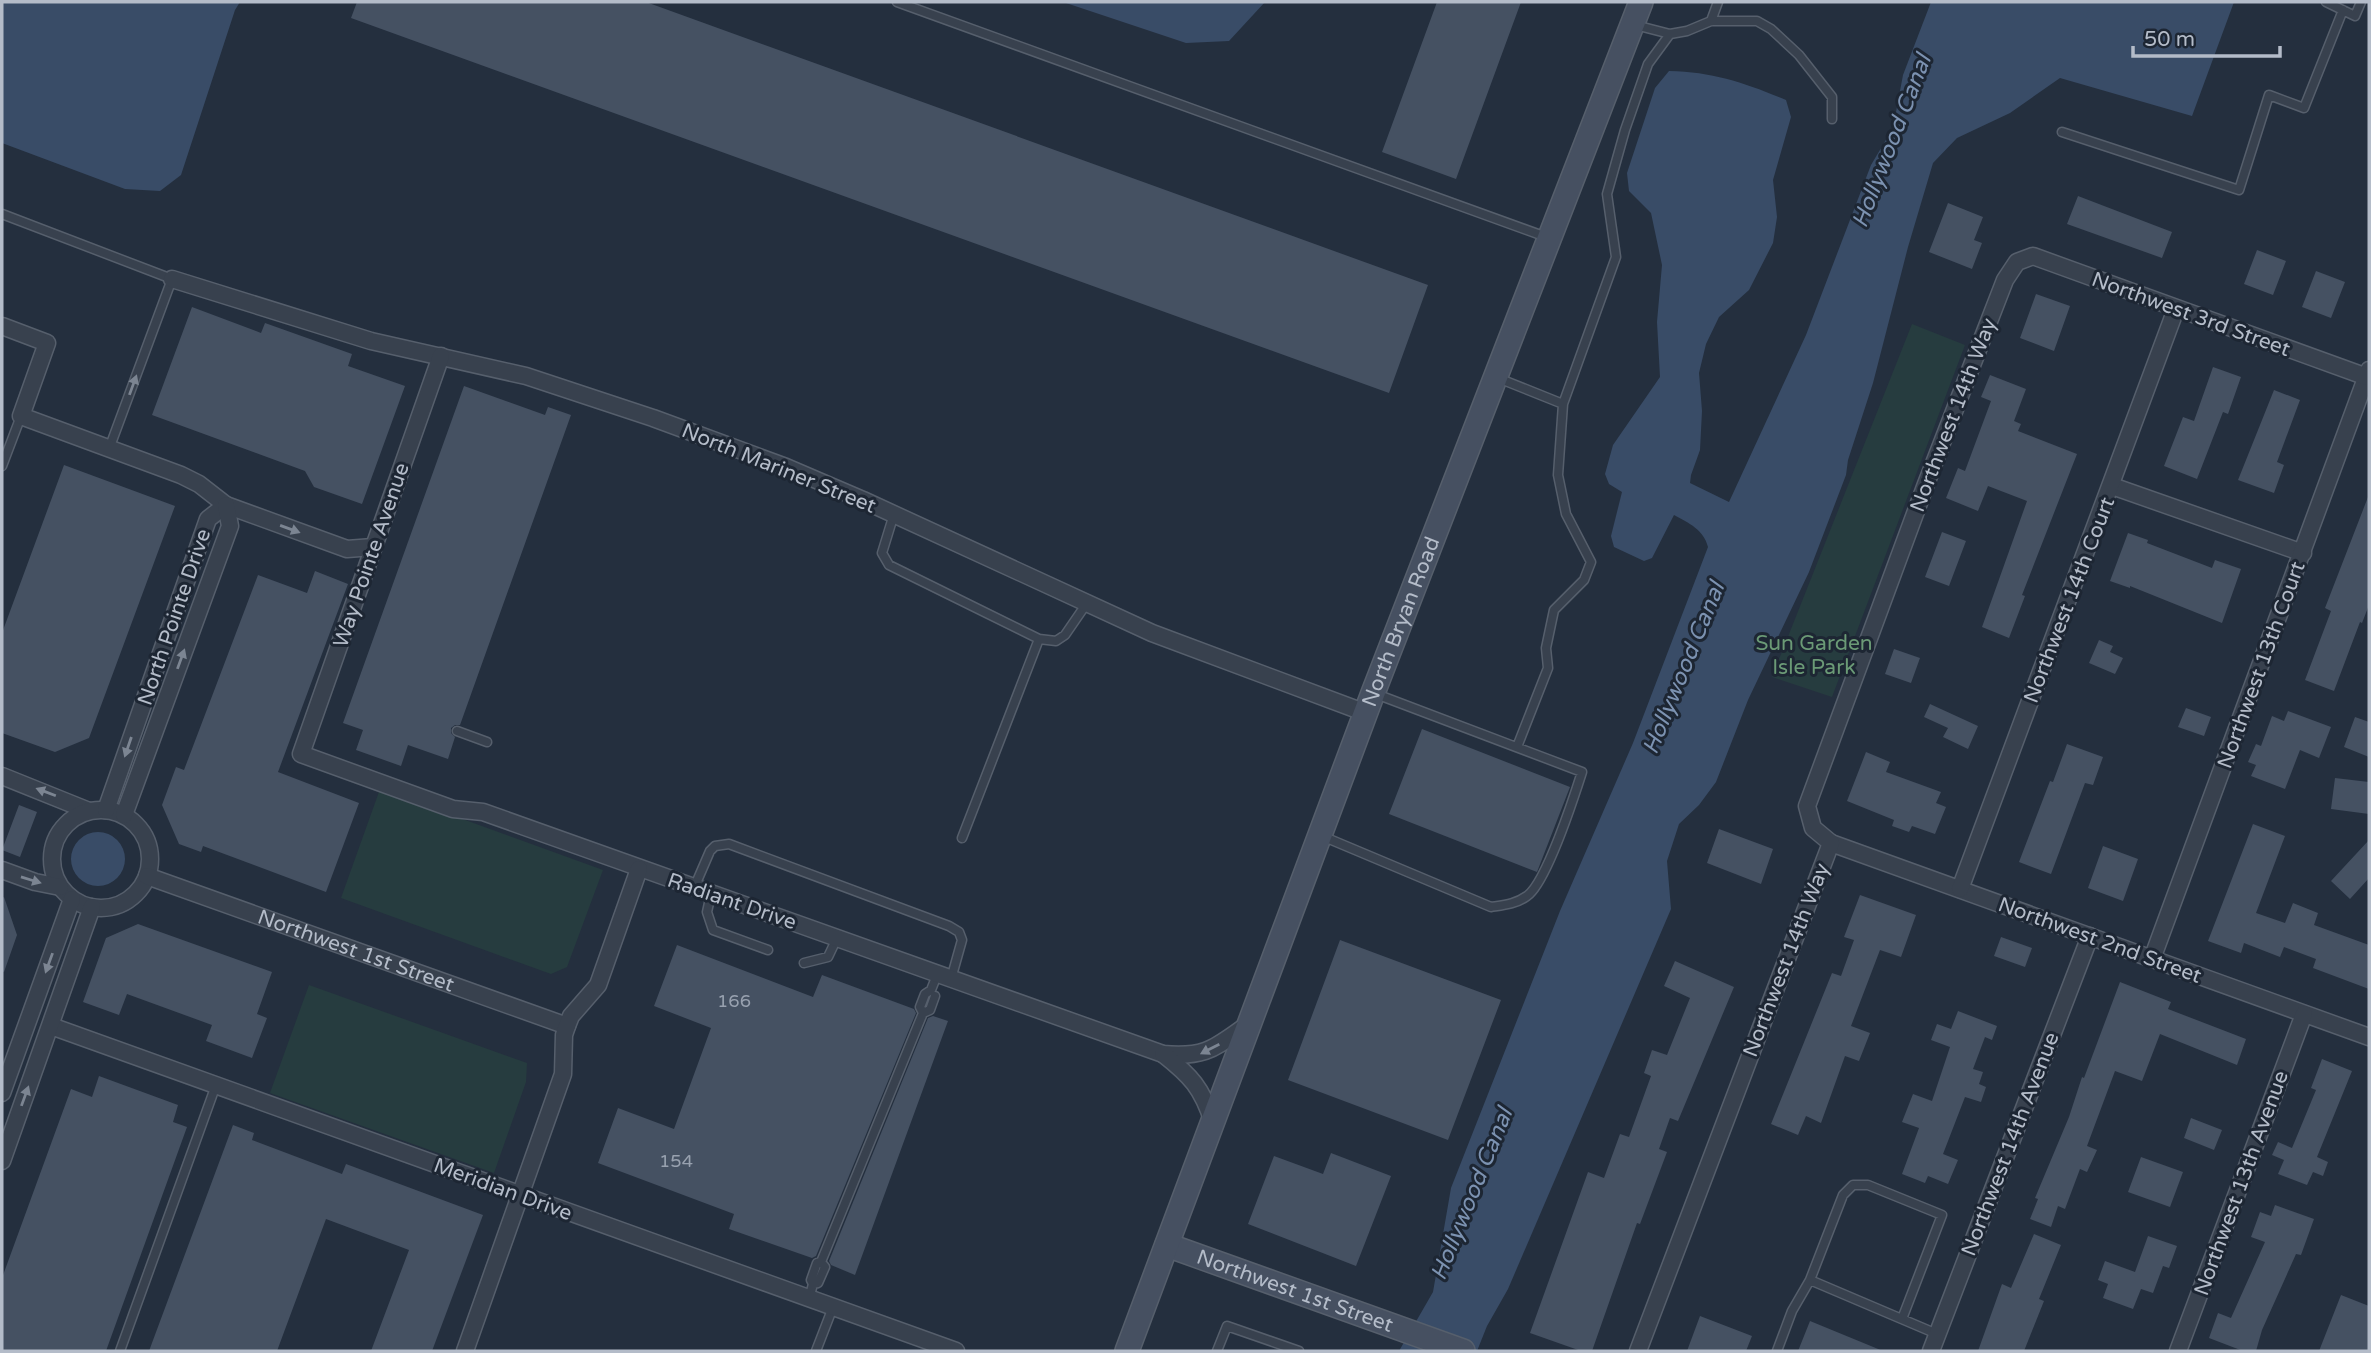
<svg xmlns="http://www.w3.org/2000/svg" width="2371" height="1353" viewBox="0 0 2371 1353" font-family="'Varela Round',sans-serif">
<rect width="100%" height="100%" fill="#242f3e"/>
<path fill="#263c3f" d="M1912,324l53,21 -133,352 -60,-20z
M380,789l223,81 -36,97 -16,7 -210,-76z
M309,985l218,78 -1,19 -32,91 -224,-80z"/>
<path fill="#394c67" d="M2,2h238l-5,8 -54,165 -21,16 -35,-2 -123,-46z
M1063,2h202l-36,39 -43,2z
M1931,2h303l-42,114 -132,-38 -50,35 -53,25 -24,25 -25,84 -35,136 -25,77 -2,15 -37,97 -61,128 -32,82 -17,23 -20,19 -12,37 4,48 -163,380 -21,37 -10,25h-78l34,-59 18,-104 109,-277 73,-168 75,-196c-4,-17 -19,-24 -34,-32l-22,43 -8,3 -30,-14 -3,-11 11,-44 -13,-8 -4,-10 8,-29 47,-68 -3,-55 5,-57 -11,-52 -22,-22 -2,-18 28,-85 14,-17c45,1 76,12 117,29l5,17 -18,63 4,37 -4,26 -24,47 -30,27 -13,27 -7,29 3,38 -2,39 -9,25 -1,8 39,19 77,-167 65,-170 22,-37 10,-53z
M71 859a27 27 0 1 1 54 0a27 27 0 1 1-54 0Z"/>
<path fill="#455162" d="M357,2h289l782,283 -39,108 -1038,-375z
M1437,2h84l-65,177 -74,-27z
M2078,196l94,36 -10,26 -95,-34z
M1948,203l35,14 -9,23 8,3 -10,26 -43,-17z
M2257,250l29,11 -13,34 -29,-11z
M2316,271l29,11 -14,36 -29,-11z
M2036,294l34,12 -16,45 -34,-13z
M192,307l69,26 4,-10 87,31 -4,12 57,20 -43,118 -48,-17 -9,-16 -153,-56z
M2213,367l28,10 -13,37 -5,-2 -26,67 -33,-13 19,-49 11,4z
M1990,375l36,14 -12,32 7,3 -3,7 59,23 -55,141 3,1 -16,42 -27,-11 45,-126 -39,-15 -10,25 -32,-13 12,-30 7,3 26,-70 -10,-4z
M464,386l81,29 3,-8 23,8 -111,310h-5l-4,3v5l4,4 -7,22 -40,-14 -7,21 -45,-16 7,-20 -20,-7z
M2274,390l26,10 -23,62 7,3 -10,28 -36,-13z
M64,465l111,41 -86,232 -34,14 -53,-19v-100z
M2368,497l1,108 -7,18 -2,-1 -26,69 -29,-11 26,-69 -6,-3z
M1942,532l24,9 -17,45 -24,-9z
M2128,533l20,7 -1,3 65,25 3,-8 26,9 -19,54 -92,-37v2l-20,-7z
M315,571l33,13 -70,188 81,31 -33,89 -123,-46 -2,6 -22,-8 -17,-39 14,-38 8,3 74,-195 49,18z
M2099,640l14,6 -3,6 13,6 -8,16 -26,-11z
M1894,649l26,9 -9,25 -26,-9z
M1930,704l48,22 -10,23 -25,-12 5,-9 -24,-11z
M2186,708l25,9 -7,19 -26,-9z
M2288,711l43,16 -12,31 -19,-8 -15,39 -34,-13 5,-11 -8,-3 8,-18 5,2 11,-30 12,5z
M2355,717l14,5v35l-25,-10z
M1422,729l148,58 -33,85 -148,-58z
M2067,744l36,13 -10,28 -8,-2 -34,91 -32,-12 31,-81 3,1z
M1866,752l24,10 -4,10 55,20 -5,11 10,4 -11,27 -23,-8 -3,6 -17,-6 2,-6 -47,-19z
M2335,778l34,4v32l-38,-5z
M19,805l18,7 -17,45 -18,-7z
M2253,824l32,12 -29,77 29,10 8,-20 25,10 -4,12 55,20v44l-56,-21 3,-9 -32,-12 -4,10 -36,-14 -3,10 -33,-12z
M1719,829l54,20 -12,35 -54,-21z
M2369,840v38l-19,21 -19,-18z
M2103,846l35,13 -15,42 -35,-13z
M1860,895l56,20 -15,42 -21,-7 -29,76 19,7 -11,28 -14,-5 -24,67 -15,-7 -8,19 -27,-11 61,-151 9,3 13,-36 -10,-3z
M4,897l13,38 -13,37 -2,-1v-73z
M138,924l134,48 -15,42 10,4 -15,40 -46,-17 6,-16 -85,-31 -8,21 -36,-13 23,-64z
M2001,937l31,11 -7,19 -31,-11z
M1340,940l161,60 -53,140 -160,-60z
M677,945l136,52 9,-22 92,34 2,4 -100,243 -4,2 -83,-29 5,-15 -136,-51 20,-55 56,21 37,-101 -57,-22z
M1675,961l59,26 -56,134 -8,-3 -11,31 8,3 -27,72 -3,-1 -45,128h-11l-51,-18 58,-161 16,6 16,-44 9,3 22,-61 -7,-3 8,-23 15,5 23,-57 -26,-12z
M2120,982l51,20 -3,7 78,30 -9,26 -77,-31 -18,47 -27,-10 -28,75 10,4 -10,22 -7,-3 -15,40 -7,-3 -7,21 -21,-8 8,-20 -3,-1 34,-81 13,-40 2,1z
M1958,1011l39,15 -5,14 -7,-3 -12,32 10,3 -4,12 7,3 -5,15 -16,-5 -22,57 15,6 -10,24 -20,-8 -3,7 -23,-9 17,-46 -17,-6 11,-28 19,7 18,-54 -19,-7 6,-16 14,5z
M933,1016l15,5 -93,254 -24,-10 -2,-4 99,-243z
M2322,1059l30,12 -35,86 11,5 -5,14 -10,-4 -6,13 -29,-11 6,-14 -12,-5 6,-13 14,6 24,-58 -5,-2z
M99,1076l79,29 -5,17 14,5 -81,224h-104v-73l69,-189 21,8z
M2191,1118l31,12 -8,20 -30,-12z
M233,1125l21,8 -2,7 90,34 4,-10 137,51 -51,136h-61l38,-101 -83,-31 -49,132h-128z
M1331,1153l60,23 -35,90 -108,-42 26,-68 49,18z
M2141,1157l42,15 -13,35 -42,-15z
M2275,1205l39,14 -13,36 -5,-1 -34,76 -6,21h-13l-34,-13 9,-25 13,5 34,-76 -14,-5 9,-25 11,4z
M2034,1234l27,11 -22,54 5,2 -20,50h-46l24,-67 9,4z
M2148,1236l29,10 -8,22 -6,-2 -10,27 -12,-4 -8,20 -30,-11 5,-14 -10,-4 7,-19 30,11z
M2341,1295l28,11v45h-50z
M1700,1316l52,20 -6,15h-59z
M1810,1321l73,30h-85z"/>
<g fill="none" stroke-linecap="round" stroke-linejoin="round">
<defs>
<path id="lane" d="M897,2l652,236
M2326,2l29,14 6,-14
M1711,21l7,-19
M1635,25l35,9 17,-3 24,-10h46l14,8 28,26 33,42v22
M2062,132l177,58 30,-95 35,13 39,-98
M2,214l170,65 -63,170
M1498,378l65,26 53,-147 -9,-63 18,-64 23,-66 22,-30
M2,466l19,-50
M894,514l-12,39 7,12 150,74 17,2 9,-6 22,-32
M457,731l30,11
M1517,747l31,-79 -2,-20 8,-38 30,-30 7,-18 -25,-48 -8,-39 5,-71
M1322,836l169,71c13,-2 25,-3 36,-11 19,-13 47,-99 55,-124l-206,-78
M962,838l77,-199
M694,888l16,-37 5,-5 14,-2 220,82 10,6 3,8 -11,39
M711,894l-4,18 6,18 55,20
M804,963l24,-6 9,-19
M923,1013l-3,-6 5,-13 6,-4 6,-15
M813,1284l5,-1 7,-16 -4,-5
M809,1299l4,-15 -2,-4 6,-17 4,-1 102,-249 7,-3 5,-14
M1902,1319l40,-104 -74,-30h-15l-10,10 -33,85 127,54
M120,1351l96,-266
M816,1351l17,-44
M1217,1351l10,-25 72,25
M1777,1351l15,-40 18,-31"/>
<g id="street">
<path d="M172,279l199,62 155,35 127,42 133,49 77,33 289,133 214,80"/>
<path d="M2,326l45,17 -26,73 160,59 18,9 27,21 121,44 26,-2"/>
<path d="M441,356l-140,398 152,55 30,3 680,242c45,4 52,-7 87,-31"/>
<path d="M2112,486l191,67"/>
<path d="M2,776l87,35"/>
<circle cx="101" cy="859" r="49"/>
<path d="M106,810l102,-291 18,-14"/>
<path d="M124,815l106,-289 -4,-21"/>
<path d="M1831,843l538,194"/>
<path d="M2,870l33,12 25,5"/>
<path id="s1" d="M147,876l420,150"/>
<path d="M1960,889l216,-580"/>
<path d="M2152,959l217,-589"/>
<path d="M51,1026l905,325"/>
<path d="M1163,1054c28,22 39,34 50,68"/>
<path d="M2,1093l70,-194"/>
<path d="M2,1161l90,-254"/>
<path d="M465,1351l98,-277 1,-39 3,-9 4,-10 27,-31 41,-116"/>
<path d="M1638,1351l193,-508 -18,-15 -6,-22 119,-322 79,-204 12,-18 16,-6 334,121"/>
<path d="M1931,1351l159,-415"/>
<path d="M2178,1351l126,-337"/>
</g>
<g id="secondary">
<path id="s2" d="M1167,1245l296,106"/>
<path id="s3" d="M1127,1351l246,-658 268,-691"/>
</g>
</defs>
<use href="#lane" stroke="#565f6c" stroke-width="11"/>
<use href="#street" stroke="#565f6c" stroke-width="19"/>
<use href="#secondary" stroke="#565f6c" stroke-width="26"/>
<use href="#lane" stroke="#38414e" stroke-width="8"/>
<use href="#street" stroke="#38414e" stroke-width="16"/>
<use href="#secondary" stroke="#465061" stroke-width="23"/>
</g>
<defs><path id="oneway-solid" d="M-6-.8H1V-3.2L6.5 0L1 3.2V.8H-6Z" transform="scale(1.75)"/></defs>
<g fill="#7c8592">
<use href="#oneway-solid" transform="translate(133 385) rotate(-70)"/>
<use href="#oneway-solid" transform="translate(290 529) rotate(20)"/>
<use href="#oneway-solid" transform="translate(181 659) rotate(-70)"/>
<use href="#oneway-solid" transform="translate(128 747) rotate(109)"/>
<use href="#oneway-solid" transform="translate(46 792) rotate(-159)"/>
<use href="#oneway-solid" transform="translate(31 880) rotate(17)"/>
<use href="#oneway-solid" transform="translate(49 963) rotate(110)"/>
<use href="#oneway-solid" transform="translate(1210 1049) rotate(153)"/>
<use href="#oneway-solid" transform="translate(25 1096) rotate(-70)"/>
</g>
<g text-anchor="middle" stroke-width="6" stroke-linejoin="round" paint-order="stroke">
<g font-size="18" fill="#98a1af">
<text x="734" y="1007">166</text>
<text x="676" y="1167">154</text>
</g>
<g font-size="21" fill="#b4bcc9" stroke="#1d2633">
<text transform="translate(2191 314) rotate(20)" y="7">Northwest 3rd Street</text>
<text transform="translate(1953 415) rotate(-69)" y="7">Northwest 14th Way</text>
<text transform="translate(779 468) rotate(22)" y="7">North Mariner Street</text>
<text transform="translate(371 555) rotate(-71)" y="7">Way Pointe Avenue</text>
<text transform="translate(2069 600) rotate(-69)" y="7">Northwest 14th Court</text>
<text transform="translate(174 617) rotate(-71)" y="7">North Pointe Drive</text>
<text dy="7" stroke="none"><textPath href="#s3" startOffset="779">North Bryan Road</textPath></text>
<text transform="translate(2261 665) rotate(-70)" y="7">Northwest 13th Court</text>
<text transform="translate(732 901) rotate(19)" y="7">Radiant Drive</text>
<text transform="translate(2100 940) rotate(20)" y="7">Northwest 2nd Street</text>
<text dy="7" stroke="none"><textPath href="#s1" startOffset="222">Northwest 1st Street</textPath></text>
<text transform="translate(1786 960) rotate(-69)" y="7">Northwest 14th Way</text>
<text transform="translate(2010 1144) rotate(-69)" y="7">Northwest 14th Avenue</text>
<text transform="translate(2241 1183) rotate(-70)" y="7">Northwest 13th Avenue</text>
<text transform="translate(503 1189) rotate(20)" y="7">Meridian Drive</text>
<text dy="7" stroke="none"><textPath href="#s2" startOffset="136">Northwest 1st Street</textPath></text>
</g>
<g font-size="21" fill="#6b9a76" stroke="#1d2633">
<text x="1814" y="650">Sun Garden<tspan x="1814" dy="24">Isle Park</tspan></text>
</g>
<g font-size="23" font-style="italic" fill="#7c92b1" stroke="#1d2633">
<text transform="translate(1891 141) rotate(-69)" y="8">Hollywood Canal</text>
<text transform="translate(1683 668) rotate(-68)" y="8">Hollywood Canal</text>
<text transform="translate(1471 1194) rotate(-68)" y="8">Hollywood Canal</text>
</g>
</g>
<rect width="2371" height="1353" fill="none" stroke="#b4bcc9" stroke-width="7"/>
<path d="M2133 46v10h147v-10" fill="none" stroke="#b4bcc9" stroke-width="3.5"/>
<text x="2144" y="46" font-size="21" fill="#b4bcc9" stroke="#1d2633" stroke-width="5" paint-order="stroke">50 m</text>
</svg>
